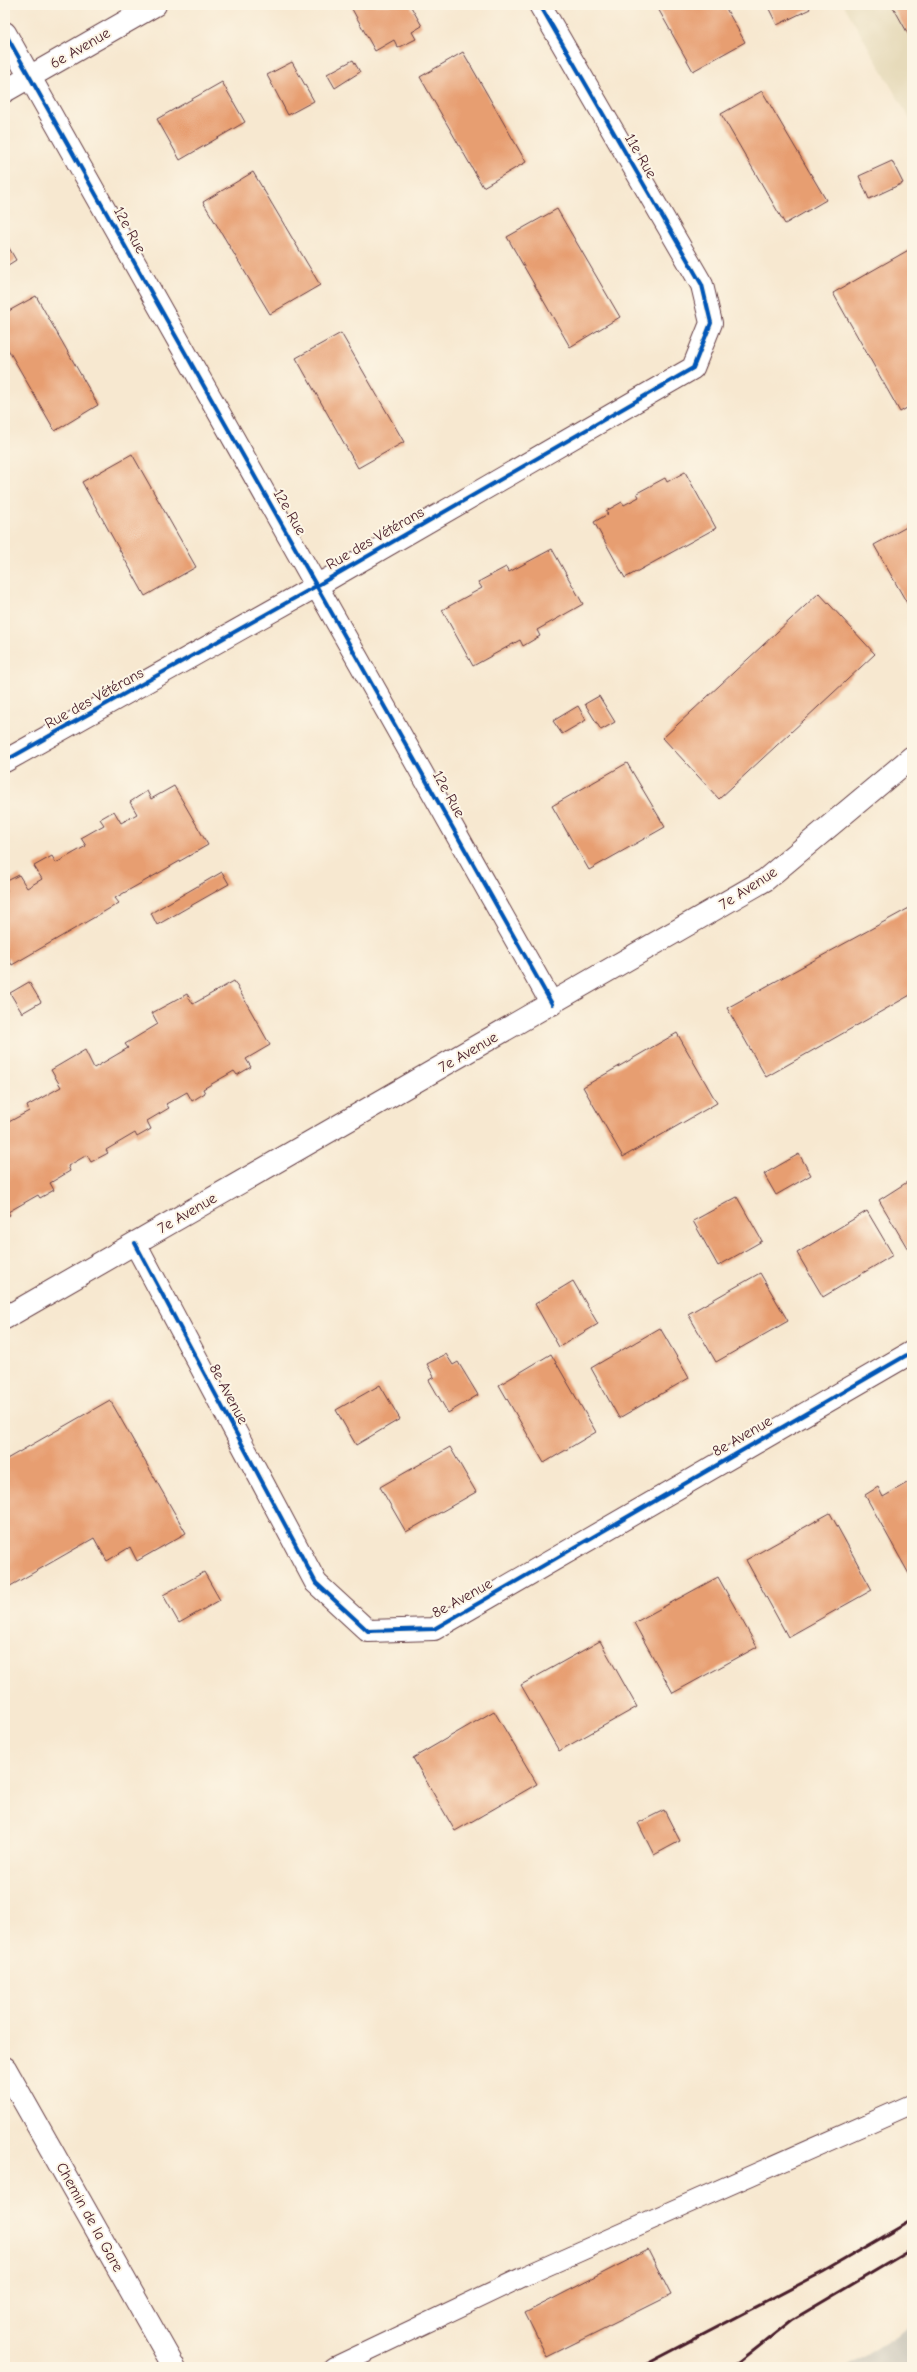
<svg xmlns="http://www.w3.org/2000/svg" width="917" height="2372" viewBox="0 0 917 2372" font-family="'Comic Neue',sans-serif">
<rect width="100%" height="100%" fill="#fcf5e5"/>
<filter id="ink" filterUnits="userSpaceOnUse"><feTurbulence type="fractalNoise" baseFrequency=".025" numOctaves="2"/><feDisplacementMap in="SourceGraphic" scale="8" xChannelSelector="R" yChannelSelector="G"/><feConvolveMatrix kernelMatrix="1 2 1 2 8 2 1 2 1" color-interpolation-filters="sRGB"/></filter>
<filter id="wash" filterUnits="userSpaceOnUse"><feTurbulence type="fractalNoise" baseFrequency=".012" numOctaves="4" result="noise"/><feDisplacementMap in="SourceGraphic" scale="16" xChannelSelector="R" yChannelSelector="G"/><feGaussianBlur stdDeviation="0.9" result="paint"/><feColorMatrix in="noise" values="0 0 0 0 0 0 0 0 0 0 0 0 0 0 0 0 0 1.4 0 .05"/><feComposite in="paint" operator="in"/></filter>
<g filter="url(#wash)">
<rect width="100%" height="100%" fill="#f7e8d0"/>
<path fill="#e6daba" d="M844,5h68v118z"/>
<path fill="#c8c4b8" d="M912,2326v41h-65z"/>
<g id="blocks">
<path fill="#e79e71" d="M359,5h51l12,21 -10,6 4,7 -18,9 -4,-8 -19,11 -23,-42z
M656,5h68l21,37 -52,29z
M767,5h41l2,4 -33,16z
M892,5h20v36z
M463,52l63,110 -43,25 -63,-110z
M353,60l7,12 -25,16 -8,-14z
M292,62l22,39 -26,14 -21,-40z
M222,82l23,40 -65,38 -23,-41z
M762,91l64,109 -41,24 -64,-110z
M892,161l11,22 -34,16 -10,-23z
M253,172l67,113 -50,29 -67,-112z
M557,209l63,108 -50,30 -63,-110z
M5,241l11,19 -11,7z
M912,248v157l-12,7 -67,-119z
M36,296l62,109 -43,26 -50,-87v-31z
M341,333l63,109 -46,26 -62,-110z
M132,454l64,113 -51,29 -63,-114z
M685,472l31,56 -91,50 -31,-56 14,-8 -2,-3 16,-9 2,3 15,-8 -2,-4 28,-15 2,4z
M912,524v88l-38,-67z
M552,549l31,55 -46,26 3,6 -17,10 -3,-6 -47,26 -31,-56 40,-22 -4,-6 28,-15 3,5z
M819,593l56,61 -156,145 -56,-61z
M599,696l16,26 -14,8 -16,-26z
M578,706l8,14 -24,14 -9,-13z
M627,763l38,64 -76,43 -37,-64z
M174,786l34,59 -93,53 4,5 -107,62 -4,-7 -3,2v-68l2,-1 -2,-9 14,-7 8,13 15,-9 -8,-13 18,-10 4,7 30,-17 -5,-8 23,-13 -4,-6 14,-8 7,12 16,-9 -7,-12 17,-11 4,8z
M222,872l7,12 -72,41 -6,-12z
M911,907l1,87 -146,83 -39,-69z
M234,981l36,64 -24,14 5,8 -14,8 -3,-4 -31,18 2,4 -13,8 -5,-9 -21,12 3,4 -22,13 4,8 -14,8 -2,-4 -29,17 2,3 -17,9 -4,-7 -19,11 2,5 -20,12 4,7 -14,8 -2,-3 -30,17 2,3 -5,3v-94l24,-13 -2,-5 34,-19 -10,-17 34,-20 9,18 34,-20 -3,-4 33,-20 -6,-11 35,-19 6,10z
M29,982l12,20 -19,11 -12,-20z
M677,1033l40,70 -94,54 -40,-70z
M799,1154l12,21 -35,20 -12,-21z
M912,1179v70l-3,2 -30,-51z
M737,1197l25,44 -44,25 -25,-45z
M867,1211l26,44 -70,42 -26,-44z
M760,1273l28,48 -72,41 -28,-48z
M573,1281l25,43 -39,23 -24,-43z
M660,1328l29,50 -70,40 -28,-50z
M446,1354l7,11 5,-3 20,33 -30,18 -19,-33 5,-3 -7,-13z
M551,1354l45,78 -52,31 -45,-78z
M380,1385l20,34 -44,26 -20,-35z
M110,1400l76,133 -49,28 -7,-14 -23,14 -13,-23 -89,51v-129z
M450,1447l26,45 -70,40 -26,-45z
M912,1480v92l-3,2 -44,-79 13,-8 5,10z
M830,1513l42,77 -84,47 -42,-77z
M204,1572l16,28 -41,23 -16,-28z
M718,1577l39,70 -84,46 -39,-70z
M600,1641l37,66 -78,44 -38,-66z
M494,1711l43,73 -82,47 -42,-73z
M664,1810l16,31 -26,14 -16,-32z
M648,2250l23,45 -124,62 -22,-44z"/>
</g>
</g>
<g filter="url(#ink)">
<use href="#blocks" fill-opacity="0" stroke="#643d44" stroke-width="1"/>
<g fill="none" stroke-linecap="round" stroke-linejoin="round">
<defs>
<path id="lane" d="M334,2367l193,-92 385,-171"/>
<path id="street" d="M5,33l547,971
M5,91l150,-86
M5,761l313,-176 375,-217 18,-45 -9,-38 -162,-280
M135,1243l181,340 52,48 66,-2 478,-277
M5,1318l760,-438 147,-123
M5,2068l169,299"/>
</defs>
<use href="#lane" stroke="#643d44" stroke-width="21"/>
<use href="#street" stroke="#643d44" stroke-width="24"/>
<use href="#lane" stroke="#fff" stroke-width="19"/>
<use href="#street" stroke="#fff" stroke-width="22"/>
<path stroke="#4a1f2b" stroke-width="3" d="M641,2367l182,-95 89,-52
M733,2367l59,-47 120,-71"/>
<defs>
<path id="cycleway" d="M5,33l547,971
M5,761l313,-176 375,-217 18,-45 -9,-38 -162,-280
M135,1243l181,340 52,48 66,-2 478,-277"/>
</defs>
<use href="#cycleway" stroke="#fcf5e5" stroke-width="6"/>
<use href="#cycleway" stroke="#0057b8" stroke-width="4"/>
</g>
</g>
<g text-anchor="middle" stroke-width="4" stroke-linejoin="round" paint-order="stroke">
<g font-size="15" fill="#4a1f2b" stroke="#fcf5e5">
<text transform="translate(80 48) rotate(-30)" y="5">6e Avenue</text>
<text transform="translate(641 156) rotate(60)" y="5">11e Rue</text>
<text transform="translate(130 230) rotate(61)" y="5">12e Rue</text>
<text transform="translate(290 512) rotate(60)" y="5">12e Rue</text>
<text transform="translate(375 538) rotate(-30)" y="5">Rue des Vétérans</text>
<text transform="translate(94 698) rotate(-29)" y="5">Rue des Vétérans</text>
<text transform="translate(449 794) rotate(61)" y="5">12e Rue</text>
<text transform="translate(748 888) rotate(-33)" y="5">7e Avenue</text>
<text transform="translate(468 1052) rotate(-30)" y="5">7e Avenue</text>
<text transform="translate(187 1213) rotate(-30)" y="5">7e Avenue</text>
<text transform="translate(229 1394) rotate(62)" y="5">8e Avenue</text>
<text transform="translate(742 1436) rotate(-30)" y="5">8e Avenue</text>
<text transform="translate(462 1598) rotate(-29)" y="5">8e Avenue</text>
<text transform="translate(90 2217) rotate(61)" y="5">Chemin de la Gare</text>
</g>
</g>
<rect width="917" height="2372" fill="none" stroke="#fcf5e5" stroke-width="20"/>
</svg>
